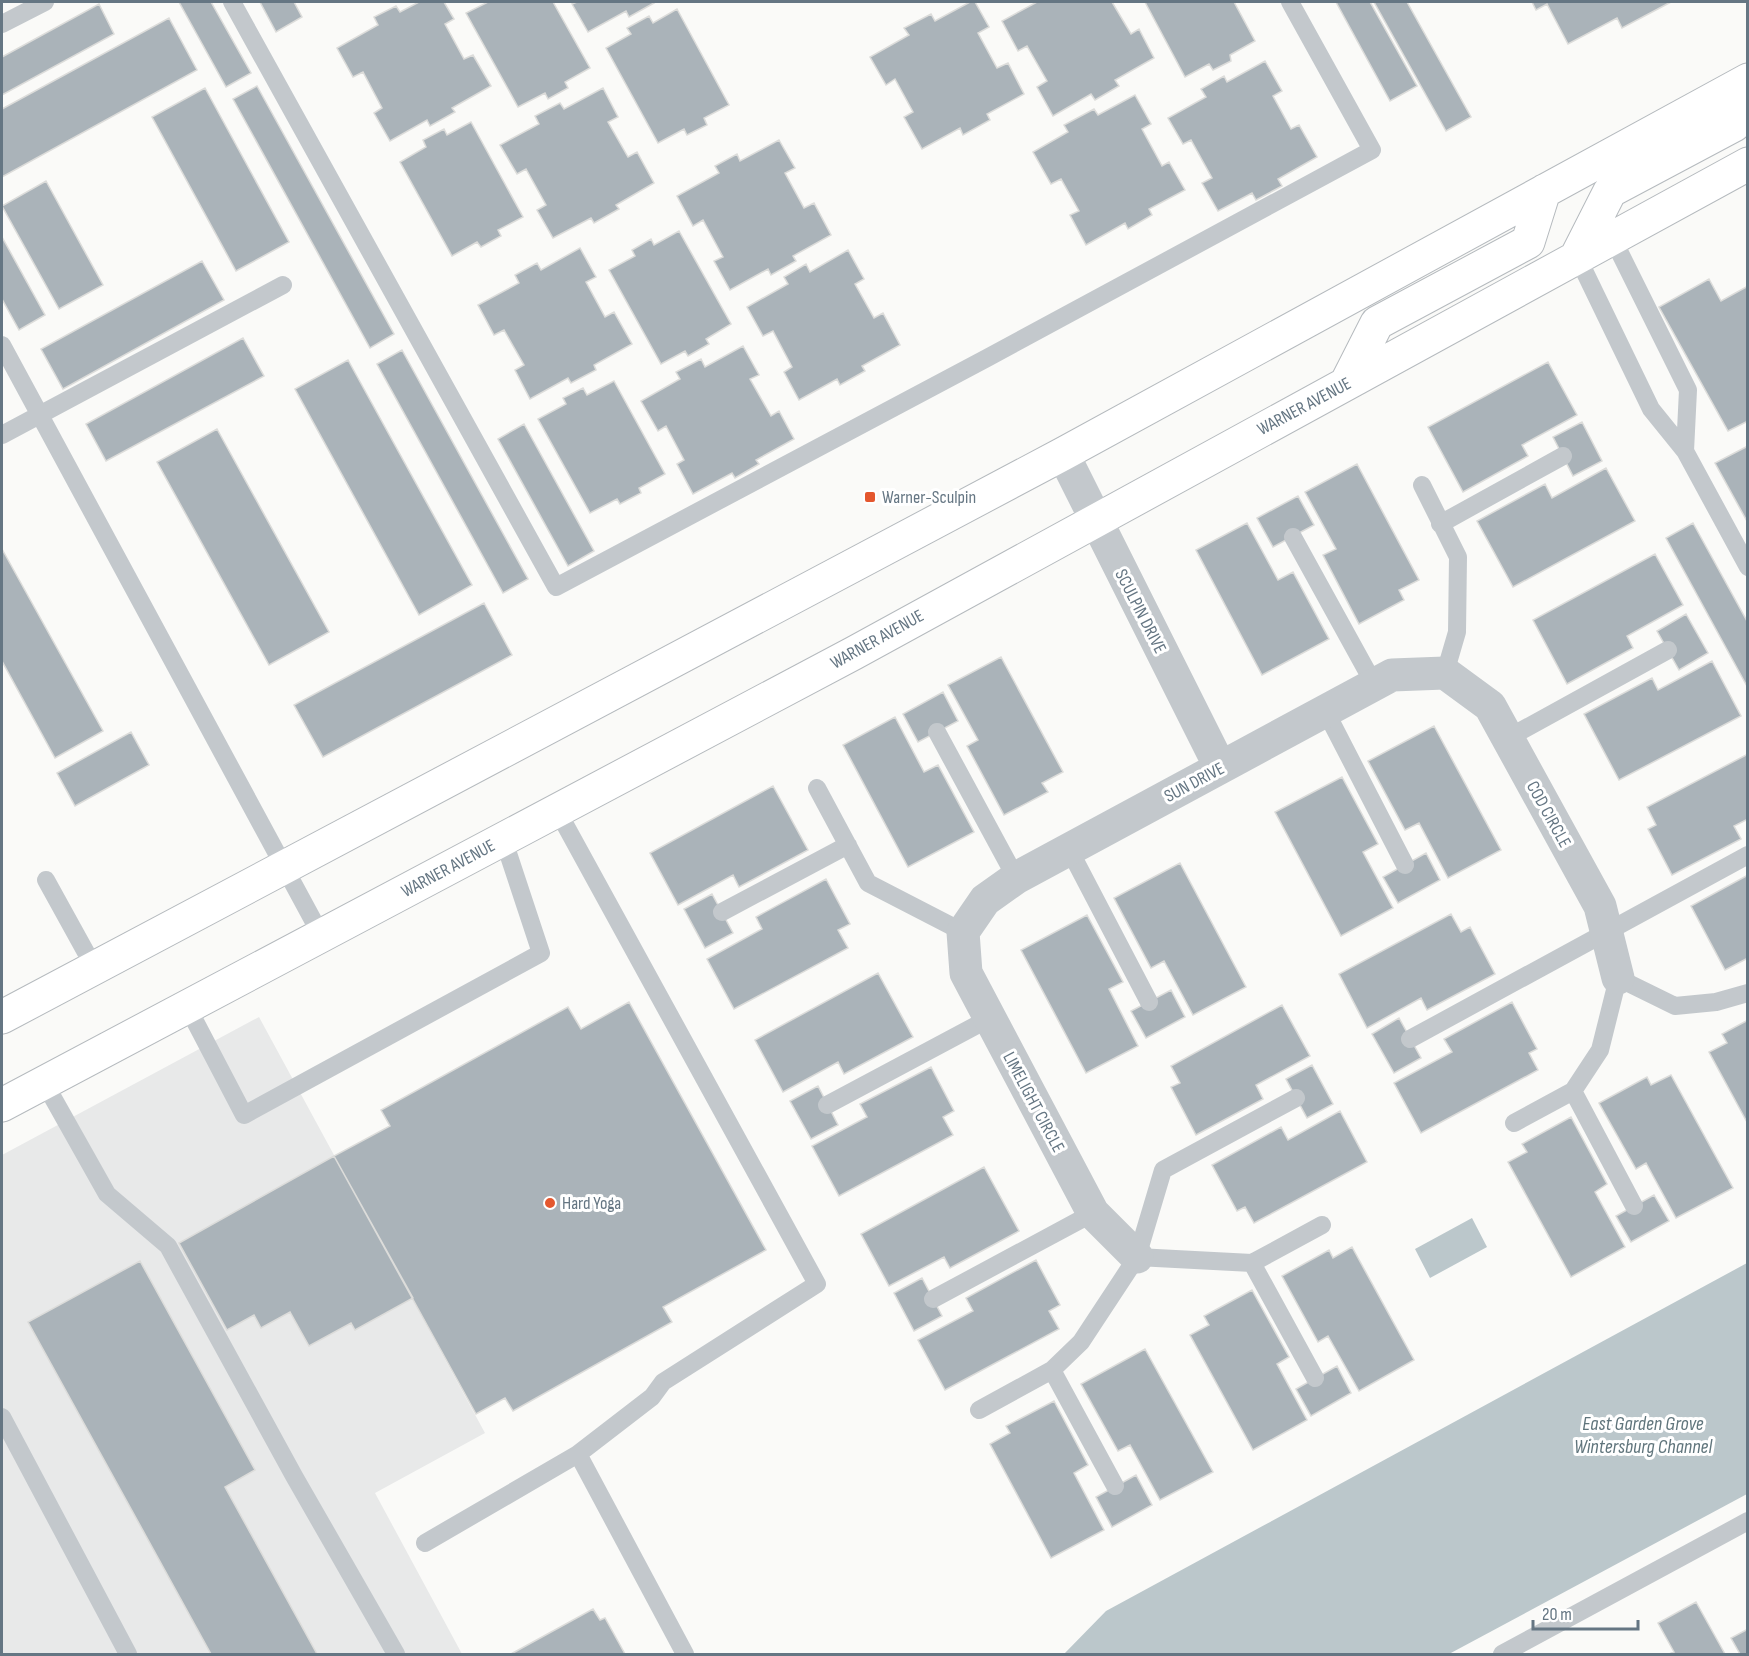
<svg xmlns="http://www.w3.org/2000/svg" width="1749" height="1656" viewBox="0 0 1749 1656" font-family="'Sofia Sans Condensed',sans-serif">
<rect width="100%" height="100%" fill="#fafaf8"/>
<path fill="#e8e9e9" d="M259,1017l226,416 -110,60 87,161h-460v-499z"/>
<path fill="#bbc7cb" d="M1472,1218l15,29 -57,31 -15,-29z
M1747,1263v231l-298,160h-385l42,-43z"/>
<path fill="#aab3b9" stroke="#dcdcda" stroke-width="1.5" d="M179,2h32l40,71 -25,14z
M260,2h34l8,15 -26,15z
M419,2h25l10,17 -9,5 19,35 9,-4 18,31 -39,22 3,4 -25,14 -3,-6 -37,21 -16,-28 8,-5 -19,-36 -10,5 -16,-29 41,-23 -4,-8 22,-11 4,6z
M488,2h65l37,66 -25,14 3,6 -20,11 -3,-6 -27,14 -52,-94z
M577,2h76l1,1 -25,14 -3,-6 -38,21 -16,-28z
M970,2h5l14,25 -11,6 19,35 11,-5 16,31 -37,20 3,6 -27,15 -3,-7 -38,21 -18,-32 9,-5 -18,-33 -9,6 -16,-28 39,-22 -5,-7 27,-14 4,7z
M1037,2h75l19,32 8,-5 15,29 -39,22 4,6 -24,14 -4,-6 -38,22 -16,-29 10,-6 -20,-35 -9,5 -16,-30z
M1145,2h89l21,39 -25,14 1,6 -18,9 -4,-6 -24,13z
M1336,2h34l47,84 -27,15z
M1374,2h33l64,115 -25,14z
M1532,2h139l-49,26 -5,-10 -49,26 -21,-40 -11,6z
M99,4l15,30 -112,61v-38z
M677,9l52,96 -25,13 3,7 -20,10 -3,-6 -26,14 -52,-95 25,-14 -4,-6 22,-12 4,7z
M169,18l28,52 -195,107v-68z
M1265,61l17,30 -9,5 18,33 8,-4 18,32 -39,22 4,7 -26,14 -4,-7 -34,18 -16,-28 10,-5 -21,-38 -8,4 -15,-26 38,-21 -5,-8 23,-13 3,6z
M257,86l137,248 -24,14 -137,-249z
M205,88l84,154 -53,29 -84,-154z
M603,88l15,29 -10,5 20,35 9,-5 17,31 -38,22 3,4 -25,14 -3,-5 -38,20 -16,-28 9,-5 -20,-36 -9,5 -17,-29 39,-21 -4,-8 25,-13 4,6z
M1135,95l16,29 -9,5 20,37 7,-4 16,28 -36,19 3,6 -24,14 -3,-6 -39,22 -16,-30 9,-4 -18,-32 -10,5 -18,-32 35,-20 -4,-7 30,-16 4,6z
M471,122l52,95 -25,13 3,6 -20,11 -4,-5 -25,14 -52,-94 26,-15 -3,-7 21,-11 3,6z
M779,140l16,28 -10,5 19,35 10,-5 17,32 -38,21 3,5 -25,14 -3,-6 -38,21 -16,-29 9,-4 -20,-37 -10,6 -16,-30 42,-23 -4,-7 22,-12 3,7z
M46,181l57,104 -44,24 -57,-103z
M679,231l52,93 -25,15 3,5 -21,12 -3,-5 -24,13 -52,-94 26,-14 -3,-6 19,-11 3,6z
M2,237l43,78 -26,15 -17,-31z
M580,248l16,29 -10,5 19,35 9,-5 18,32 -38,21 2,5 -25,13 -3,-5 -38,21 -15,-29 9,-5 -20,-35 -10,5 -16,-30 41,-22 -4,-8 22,-12 4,7z
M848,250l16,29 -9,5 19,34 9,-5 17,32 -38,21 3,5 -25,14 -3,-6 -38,21 -15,-28 8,-5 -19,-36 -10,5 -16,-29 41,-23 -4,-7 22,-13 4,8z
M202,261l22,39 -161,89 -22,-40z
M1709,279l12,22 27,-15v135l-20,10 -69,-124z
M243,338l21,38 -158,85 -20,-37z
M743,346l16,29 -9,4 21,37 8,-5 15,28 -38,21 3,4 -24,14 -3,-5 -39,21 -16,-30 7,-4 -18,-34 -8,5 -17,-30 39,-22 -4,-7 25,-13 4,8z
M402,350l126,229 -25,14 -126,-229z
M348,360l124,225 -53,30 -124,-226z
M1548,362l29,53 -55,30 6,11 -65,36 -35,-65z
M614,381l51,93 -26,14 2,5 -21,11 -3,-5 -27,14 -52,-94 28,-15 -3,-6 20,-10 4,7z
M1582,422l20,39 -29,15 -20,-39z
M524,424l70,127 -26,15 -70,-127z
M217,429l112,203 -60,33 -112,-203z
M1746,447l2,2v74l-33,-60z
M1357,464l62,116 -20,10 5,10 -45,24 -36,-69 13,-6 -31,-57z
M1606,468l29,53 -122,66 -36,-66 68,-37 7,14z
M1298,496l16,29 -41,22 -16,-29z
M1247,523l31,57 15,-8 36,67 -67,36 -66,-125z
M1693,523l55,100v65l-82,-150z
M2,549l101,182 -48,27 -53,-97z
M1655,554l28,51 -56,31 6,12 -66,36 -34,-64z
M484,603l28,52 -189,102 -29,-52z
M1686,614l22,39 -29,17 -22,-39z
M1001,657l62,115 -21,11 6,9 -44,23 -37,-69 11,-6 -30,-55z
M1712,661l29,55 -122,64 -35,-66 68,-36 6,12z
M943,692l15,29 -40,21 -15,-28z
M895,717l29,55 14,-7 36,67 -66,35 -65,-122z
M1434,726l67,124 -53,28 -29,-55 -14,7 -37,-69z
M131,732l18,33 -74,41 -18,-33z
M1748,754v65l-14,7 7,13 -69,36 -24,-46 8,-4 -9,-18z
M1342,777l36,67 -15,8 30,56 -52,28 -66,-124z
M773,786l35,64 -69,37 -6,-12 -55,30 -28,-52z
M1426,853l14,27 -42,23 -15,-26z
M1180,863l66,124 -53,28 -29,-54 -13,7 -37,-70z
M1748,875v83l-23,12 -34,-64z
M826,879l24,45 -12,6 10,18 -114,61 -27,-50 55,-30 -6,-12z
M712,894l21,39 -28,15 -21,-39z
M1451,914l10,18 9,-5 25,47 -68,36 -6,-12 -54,30 -28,-54z
M1087,915l36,67 -14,7 29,57 -52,27 -65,-123z
M878,973l35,64 -69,37 -6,-12 -55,30 -28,-52z
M1171,990l14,27 -39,21 -15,-27z
M629,1002l137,248 -103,57 9,15 -159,89 -8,-13 -29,16 -142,-258 56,-30 -9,-16 187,-103 13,22z
M1512,1002l25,47 -8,4 9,17 -117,63 -27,-50 58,-31 -8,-13z
M1282,1005l28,51 -54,29 7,14 -67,36 -25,-48 9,-4 -9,-17z
M1399,1018l22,40 -27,15 -22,-39z
M1748,1020v104l-39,-72 18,-9 -5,-9z
M1312,1065l21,39 -26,14 -21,-39z
M931,1067l23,44 -11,6 10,18 -114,61 -27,-50 55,-29 -7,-13z
M1671,1075l62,113 -57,30 -30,-55 -10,6 -37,-66 48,-26 4,8z
M818,1086l20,39 -27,14 -21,-38z
M1340,1111l27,51 -113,61 -9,-16 -8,4 -25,-46 69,-38 7,13z
M1571,1117l36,67 -12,8 30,55 -54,30 -63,-115 19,-10 -5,-8z
M334,1156l79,142 -58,32 -4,-7 -42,23 -19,-34 -29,16 -7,-13 -27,15 -48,-87z
M984,1167l35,64 -69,37 -6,-11 -55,29 -28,-52z
M1654,1195l15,26 -38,21 -15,-26z
M1352,1247l62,113 -55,31 -31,-55 -10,6 -36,-66 47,-26 4,8z
M1036,1260l24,45 -11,6 10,18 -114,61 -27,-50 55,-29 -7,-13z
M140,1261l115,209 -30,17 92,167h-106l-183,-332z
M922,1278l20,38 -28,15 -20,-38z
M1252,1290l37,67 -12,7 30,56 -54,30 -63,-115 19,-10 -5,-9z
M1145,1349l68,123 -53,28 -30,-55 -12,6 -37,-67z
M1337,1366l14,27 -40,23 -15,-27z
M1054,1401l34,64 -14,8 30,57 -53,28 -61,-114 20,-11 -4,-7z
M1136,1475l16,30 -40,22 -16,-30z
M1696,1602l29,52h-56l5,-2 -16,-29z
M593,1609l7,11 5,-2 20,36h-114z
M1748,1629v25h-8l-9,-16z"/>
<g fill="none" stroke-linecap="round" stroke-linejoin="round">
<defs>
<path id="primary" d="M1577,256l33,-65 124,-66 14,-15
M1347,382l30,-59 151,-81 16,-51
M2,1017l1061,-563 685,-374
M2,1105l852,-452 894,-489"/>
</defs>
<use href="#primary" stroke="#b5babe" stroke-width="35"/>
<path stroke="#c3c8cc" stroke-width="18" d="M232,2l324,585 431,-229 385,-208 -82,-148
M2,24l43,-22
M1612,237l76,153 -3,61
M1577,256l74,153 34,42 63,116
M2,345l319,590
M2,435l281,-150
M1422,485l36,72 -1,75 -12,41
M1440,524l123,-68
M1293,537l81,147
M1325,710l80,155
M937,732l79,146
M1508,738l160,-88
M817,788l51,95 95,49
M557,810l260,474 -154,98 -11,15 -74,57 107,200
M1069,849l80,153
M46,880l48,87
M722,912l126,-67
M187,1006l57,109 297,-162 -38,-115
M1410,1039l338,-184
M44,1082l63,112 61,52 126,230 102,178
M1573,1091l61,115
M827,1105l163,-87
M1514,1123l59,-32 27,-41 18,-72 57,28 41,-4 32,-9
M1137,1257l115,6 70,-38
M1252,1263l63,115
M933,1299l160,-86
M1052,1370l63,116
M979,1410l73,-40 29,-28 56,-85 26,-87 133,-72
M2,1417l126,237
M425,1543l153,-89
M1502,1654l246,-133"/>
<path stroke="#c3c8cc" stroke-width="33" d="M1063,454l157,313
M1137,1257l-44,-44 -127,-240 -3,-41 22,-32 31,-22 376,-203 53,-2 45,33 110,200 18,72"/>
<use href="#primary" stroke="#fff" stroke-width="33"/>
</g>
<g fill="#e4572e" stroke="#fff" stroke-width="2">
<rect x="864" y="491" width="12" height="12" rx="3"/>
<circle cx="550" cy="1203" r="6"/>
</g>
<g text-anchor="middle" stroke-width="6" stroke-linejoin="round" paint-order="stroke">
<g font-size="18" fill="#657683" stroke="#fff">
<text transform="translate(1304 406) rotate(-28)" y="6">WARNER AVENUE</text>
<text transform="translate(1141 611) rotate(63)" y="6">SCULPIN DRIVE</text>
<text transform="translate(877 639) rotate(-29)" y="6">WARNER AVENUE</text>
<text transform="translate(1194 782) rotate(-28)" y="6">SUN DRIVE</text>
<text transform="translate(1549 814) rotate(61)" y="6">COD CIRCLE</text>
<text transform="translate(448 868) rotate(-28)" y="6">WARNER AVENUE</text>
<text transform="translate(1034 1102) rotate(62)" y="6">LIMELIGHT CIRCLE</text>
</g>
<g font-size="18" fill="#657683" stroke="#fff" text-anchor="start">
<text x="882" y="503">Warner-Sculpin</text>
<text x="562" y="1209">Hard Yoga</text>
</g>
<g font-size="20" font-style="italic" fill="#60757c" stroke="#fff">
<text x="1643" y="1430">East Garden Grove<tspan x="1643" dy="23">Wintersburg Channel</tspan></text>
</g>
</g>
<rect width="1749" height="1656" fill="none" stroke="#657683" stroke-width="6"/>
<path d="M1533 1620v9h105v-9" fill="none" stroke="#657683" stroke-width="3"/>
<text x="1542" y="1620" font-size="18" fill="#657683" stroke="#ffffff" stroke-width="4.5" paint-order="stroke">20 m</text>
</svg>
